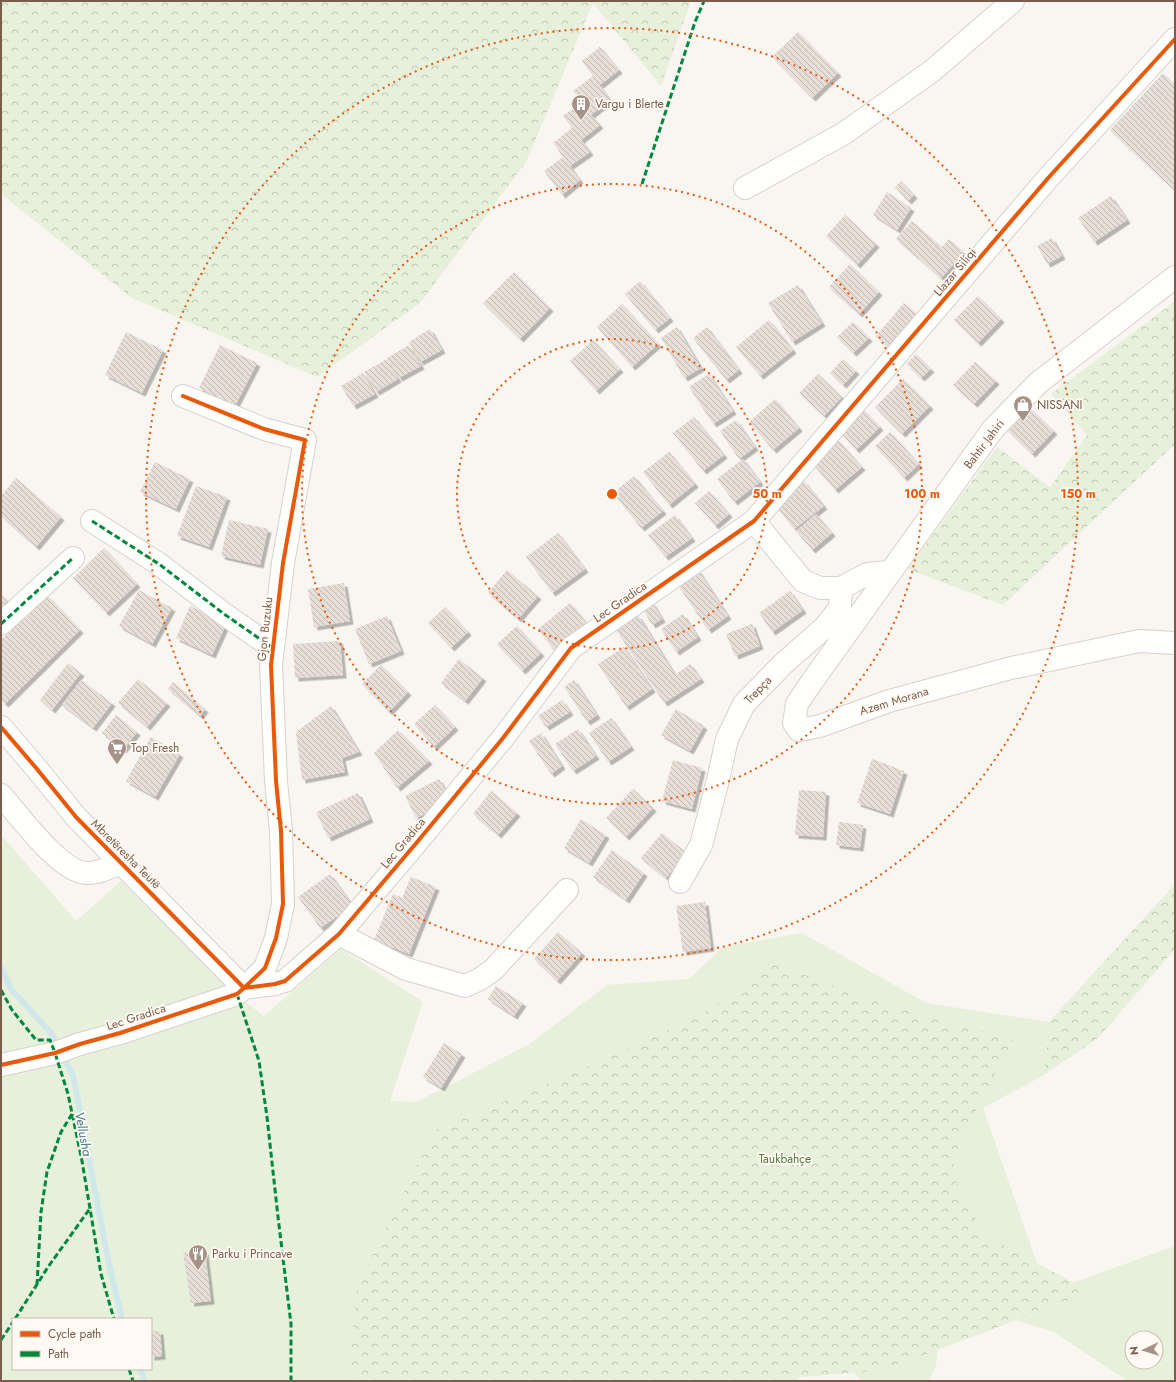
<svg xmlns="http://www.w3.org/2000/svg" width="1176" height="1382" viewBox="0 0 1176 1382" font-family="Jost,sans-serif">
<defs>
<pattern id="forest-crowns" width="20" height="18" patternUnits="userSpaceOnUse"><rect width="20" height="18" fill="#e7f0db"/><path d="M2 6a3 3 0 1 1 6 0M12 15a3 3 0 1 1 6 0" fill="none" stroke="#c0c6b4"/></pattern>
<pattern id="building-back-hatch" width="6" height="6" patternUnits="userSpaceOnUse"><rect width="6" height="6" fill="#e6ded7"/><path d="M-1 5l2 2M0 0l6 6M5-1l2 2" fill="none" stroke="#bfb7b1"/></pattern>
<filter id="shadow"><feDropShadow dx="3.5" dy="3.5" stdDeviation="0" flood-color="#0004"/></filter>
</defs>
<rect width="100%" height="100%" fill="#f9f5f0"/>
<path fill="#e7f0db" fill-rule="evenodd" d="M1,835l75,86 45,-40 119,117 24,18 77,-67 82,53 -33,99 26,1 112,-57 79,-60 82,-6 34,-32 79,-14 124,70 123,19 -5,53 -61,33 64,184 128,-46v135h-47l-74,-49 -109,-33 -9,66 -7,16h-67l-25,-25 -103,25h-733zM13,1319h138v50h-138zM1132,1338h24v24h-24z"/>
<path fill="url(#forest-crowns)" d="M1,1h690l-30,85 -68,-83 -67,159 -106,141 -103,74 -185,-79 -131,-104z
M1175,301v143l-172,161 -95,-36 89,-122 53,40 37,-52 -36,-41z
M1175,884v65l-77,89 -54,37 5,-53z
M776,964l87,33 150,43 -50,95 -12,37 33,63 107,57 -207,78 -82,7 -9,4h-445l9,-94 77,-156 176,-74 94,-44z"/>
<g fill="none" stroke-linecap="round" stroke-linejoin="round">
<path stroke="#d0e8ea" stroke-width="6" d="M1,968l10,21 40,44 22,42 36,189 13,55
M140,1369l5,12"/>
</g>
<path fill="url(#building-back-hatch)" filter="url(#shadow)" d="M798,32l40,41 -26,25 -40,-41z
M600,47l19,23 -19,15 -5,-6 15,21 -19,15 9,10 -19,15 9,12 -20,14 -17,-23 19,-15 -9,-12 19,-14 -9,-11 20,-15 -11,-15z
M1163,73l12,12v106l-65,-61z
M563,157l17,23 -18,15 -18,-24z
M901,181l13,14 -6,6 -13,-14z
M887,192l24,16 -14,22 -24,-15z
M1111,196l16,24 -33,22 -16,-24z
M845,215l31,29 -19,21 -31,-29z
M912,221l30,26 7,-8 15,13 -23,26 -45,-39z
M1052,238l10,18 -15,8 -10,-18z
M850,264l29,28 -20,22 -30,-27z
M514,272l36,36 -30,31 -37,-36z
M640,281l30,37 -15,12 -30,-36z
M798,285l24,38 -30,19 -24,-39z
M978,296l23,23 -23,24 -24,-23z
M904,303l14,12 -28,33 -14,-12z
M622,304l36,40 -26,23 -35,-40z
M769,320l24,30 -33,26 -24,-29z
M853,322l16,16 -16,15 -16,-16z
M677,327l24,41 -17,10 -23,-40z
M707,327l32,43 -13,10 -33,-42z
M430,329l12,21 -22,12 -11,-20z
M126,332l37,18 -21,43 -37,-18z
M593,340l27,29 -24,22 -26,-30z
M220,345l37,18 -22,43 -36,-18z
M409,345l12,21 -22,12 -12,-20z
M916,354l15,15 -10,9 -14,-14z
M387,359l11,20 -22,13 -12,-20z
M843,359l13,12 -13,14 -13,-12z
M975,362l21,19 -22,23 -21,-19z
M363,373l12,21 -22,12 -12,-20z
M709,374l24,37 -20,13 -24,-37z
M818,374l24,23 -18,19 -25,-23z
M903,379l27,27 -28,28 -27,-27z
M775,399l24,29 -26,22 -24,-28z
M1030,408l24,23 -22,23 -24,-23z
M864,410l16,17 -24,23 -16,-18z
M694,417l30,38 -21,16 -30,-38z
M736,420l19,27 -16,12 -19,-28z
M890,432l29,32 -15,14 -29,-32z
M837,439l25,28 -27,23 -24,-28z
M669,452l26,32 -26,21 -26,-33z
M743,459l17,23 -26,20 -17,-23z
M155,462l35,17 -14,30 -36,-17z
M634,476l29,35 -22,17 -28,-35z
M16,478l45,39 -25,30 -35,-31v-20z
M804,481l20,25 -30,23 -20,-25z
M196,486l31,11 -18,50 -32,-11z
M709,491l20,23 -14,12 -20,-23z
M816,514l16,19 -20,17 -16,-19z
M675,515l17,23 -27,19 -17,-22z
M229,520l39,9 -8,36 -39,-9z
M558,533l27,36 -33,24 -26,-36z
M104,548l33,36 -31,29 -33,-35z
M507,570l31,26 -20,23 -30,-26z
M698,570l30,46 -20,14 -31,-46z
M344,583l6,38 -36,6 -6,-38z
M139,590l33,18 -20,36 -33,-18z
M790,591l13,19 -31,22 -13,-19z
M1,594l6,7 -6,6z
M47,595l33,35 -75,74 -4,-4v-60z
M652,602l10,17 -10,6 -10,-17z
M570,603l19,23 -33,27 -18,-24z
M190,606l37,16 -15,33 -36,-17z
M445,607l23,25 -17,16 -23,-25z
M683,614l15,23 -22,15 -15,-23z
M638,615l37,60 15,-11 11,15 -37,24 -48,-73z
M387,616l14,35 -32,13 -14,-35z
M752,624l8,22 -25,10 -9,-22z
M517,626l24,27 -19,18 -25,-27z
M340,641l3,34 -48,3 -2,-34z
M624,647l28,42 -26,18 -28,-43z
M459,659l24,19 -18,23 -24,-18z
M68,663l13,10 -29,37 -12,-10z
M381,665l27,27 -19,20 -27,-28z
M138,679l29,24 -20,24 -29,-24z
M81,680l31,23 -19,25 -31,-23z
M574,680l23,35 -10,7 -23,-35z
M173,682l32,27 -5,7 -32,-27z
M562,700l8,12 -24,15 -8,-11z
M435,705l20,22 -21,20 -20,-23z
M331,706l28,46 -17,6 3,14 -43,8 -6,-48z
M676,709l28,17 -14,25 -29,-16z
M116,715l21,17 -14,18 -21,-17z
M611,718l20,29 -23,15 -19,-29z
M578,729l18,27 -23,15 -18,-27z
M398,730l31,31 -32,27 -23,-35z
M541,733l21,33 -11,8 -22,-33z
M151,737l29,17 -25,43 -29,-16z
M872,759l32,12 -14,43 -33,-11z
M673,760l29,8 -10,41 -30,-8z
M439,779l12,22 -35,17 -11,-22z
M633,789l20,19 -27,29 -20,-19z
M799,790l27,2 -3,45 -28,-2z
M491,791l26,22 -19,22 -25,-21z
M358,793l12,26 -42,19 -12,-26z
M581,819l25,16 -17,28 -25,-15z
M839,822l24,3 -3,23 -24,-3z
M662,833l25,20 -21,25 -25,-20z
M612,850l32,23 -18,27 -33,-23z
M330,874l23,32 -33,22 -22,-31z
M411,877l25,10 -27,67 -35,-14 19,-46 9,4z
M705,902l6,46 -28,4 -7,-46z
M558,932l24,21 -25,28 -23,-22z
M496,986l27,17 -9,13 -26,-17z
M444,1043l18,11 -21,34 -18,-11z
M205,1251l6,50 -20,2 -8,-50z
M151,1331h9l2,25 -11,1z"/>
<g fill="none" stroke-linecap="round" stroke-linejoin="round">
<defs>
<path id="minor" d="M745,188l98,-54 89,-63 81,-70
M1175,277l-137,106 -45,46 -182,254 -14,21 -3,19 5,7 21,-4 69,-25 122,-33 128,-27 36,2
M92,521l67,43 65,50 49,34
M754,521l49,60 17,7h21
M1,624l72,-66
M1,727l36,42 39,48 168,171 21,-20 11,-30 7,-34 -2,-73 -5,-50 -5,-116 12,-102 22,-123 -41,-11 -81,-33
M1,795c17,19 59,77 85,78 12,1 24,-6 35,-10
M680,882l21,-37 17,-65 9,-41 17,-35 39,-40 41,-36 16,-20 1,-20 26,-14 22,-2
M339,934l67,35 59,17 15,-7 13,-9 74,-80
M1,1065l54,-12 25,-9 40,-11 117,-39 7,-6 31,-4 10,-3 54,-47 79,-93 85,-103 68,-90 183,-127 295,-344 126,-138"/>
</defs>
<use href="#minor" stroke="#d7d1cb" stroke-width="24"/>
<use href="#minor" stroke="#fefefd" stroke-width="22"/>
<path stroke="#00873e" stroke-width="3" stroke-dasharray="6 3" stroke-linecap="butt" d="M642,184l53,-162 9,-21
M92,521l67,43 65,50 49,34
M1,624l72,-66
M1,990l11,20 24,30h14l5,13 13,41 14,67 19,113 13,45
M237,994l22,67 8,56 11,100 13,107v57
M37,1285l4,-73 6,-40 14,-40 11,-18
M15,1319l33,-52 43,-60
M1,1340l12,-18
M129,1369l4,12"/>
<defs>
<path id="cycleway" d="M1,727l36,42 39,48 168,171 21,-20 11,-30 7,-34 -2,-73 -5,-50 -5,-116 12,-102 22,-123 -41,-11 -81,-33
M1,1065l54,-12 25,-9 40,-11 117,-39 7,-6 31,-4 10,-3 54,-47 79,-93 85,-103 68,-90 183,-127 295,-344 126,-138"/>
</defs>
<use href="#cycleway" stroke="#fffaf3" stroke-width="6"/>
<use href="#cycleway" stroke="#e8590c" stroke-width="4"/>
</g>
<g fill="none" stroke="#e8590c" stroke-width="2" stroke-dasharray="2 4">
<circle cx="612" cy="494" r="155"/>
<circle cx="612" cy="494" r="310"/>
<circle cx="612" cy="494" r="466"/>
</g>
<defs>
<symbol id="building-pin" viewBox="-11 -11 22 30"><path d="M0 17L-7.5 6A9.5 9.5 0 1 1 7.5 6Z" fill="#a69286" stroke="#fffaf3"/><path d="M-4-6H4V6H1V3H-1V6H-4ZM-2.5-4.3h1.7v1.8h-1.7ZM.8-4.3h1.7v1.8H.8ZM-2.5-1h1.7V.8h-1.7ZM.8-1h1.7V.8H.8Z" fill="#fff"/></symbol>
<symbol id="shop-pin" viewBox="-11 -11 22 30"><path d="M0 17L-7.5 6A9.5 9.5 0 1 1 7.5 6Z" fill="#a69286" stroke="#fffaf3"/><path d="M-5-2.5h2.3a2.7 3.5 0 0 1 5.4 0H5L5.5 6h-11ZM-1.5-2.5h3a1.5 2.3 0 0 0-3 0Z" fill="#fff"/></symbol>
<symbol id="supermarket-pin" viewBox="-11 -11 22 30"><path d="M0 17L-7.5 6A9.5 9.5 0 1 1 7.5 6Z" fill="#a69286" stroke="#fffaf3"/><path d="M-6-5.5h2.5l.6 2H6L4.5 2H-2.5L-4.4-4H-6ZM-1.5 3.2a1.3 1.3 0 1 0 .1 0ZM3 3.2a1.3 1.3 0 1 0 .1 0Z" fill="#fff"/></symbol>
<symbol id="restaurant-pin" viewBox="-11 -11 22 30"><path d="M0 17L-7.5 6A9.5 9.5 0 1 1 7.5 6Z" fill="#a69286" stroke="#fffaf3"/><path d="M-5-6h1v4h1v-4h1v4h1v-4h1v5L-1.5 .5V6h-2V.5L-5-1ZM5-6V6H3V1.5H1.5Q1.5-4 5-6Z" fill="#fff"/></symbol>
</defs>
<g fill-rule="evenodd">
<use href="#building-pin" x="570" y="93" width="22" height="30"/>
<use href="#shop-pin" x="1012" y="394" width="22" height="30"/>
<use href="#supermarket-pin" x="106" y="737" width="22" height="30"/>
<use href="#restaurant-pin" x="187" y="1243" width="22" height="30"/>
</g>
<g text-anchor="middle" stroke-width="3.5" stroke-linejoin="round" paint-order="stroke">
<g font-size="12" fill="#7a5c4d" stroke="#fffaf3" text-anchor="start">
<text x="595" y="108">Vargu i Blerte</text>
<text x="1037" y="409">NISSANI</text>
<text x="131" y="752">Top Fresh</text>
<text x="212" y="1258">Parku i Princave</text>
</g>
<g font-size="12" fill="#7a5c4d" stroke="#fffaf3">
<text transform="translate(955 272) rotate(-50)" y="4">Llazar Siliqi</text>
<text transform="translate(984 444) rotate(-53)" y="4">Bahtir Jahiri</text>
<text transform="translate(620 602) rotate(-35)" y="4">Lec Gradica</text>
<text transform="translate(265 629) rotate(-84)" y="4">Gjon Buzuku</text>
<text transform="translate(758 690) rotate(-46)" y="4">Trepça</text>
<text transform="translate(894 701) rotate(-17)" y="4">Azem Morana</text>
<text transform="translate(403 843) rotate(-50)" y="4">Lec Gradica</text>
<text transform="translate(126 854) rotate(45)" y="4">Mbretëresha Teutë</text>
<text transform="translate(136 1017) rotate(-18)" y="4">Lec Gradica</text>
</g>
<g font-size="12" fill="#537a41" stroke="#fffaf3">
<text x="785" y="1163">Taukbahçe</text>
</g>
<g font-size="13" font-style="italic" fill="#437c86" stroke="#fffaf3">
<text transform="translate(84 1134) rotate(79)" y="5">Vellusha</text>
</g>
</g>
<circle cx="612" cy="494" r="6" fill="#e8590c" stroke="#fffaf3" stroke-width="2"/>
<g font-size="12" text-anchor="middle" font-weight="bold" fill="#e8590c" stroke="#fffaf3" stroke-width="3.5" stroke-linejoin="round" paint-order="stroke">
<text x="767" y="498">50 m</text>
<text x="922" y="498">100 m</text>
<text x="1078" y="498">150 m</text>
</g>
<rect width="1176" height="1382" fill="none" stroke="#7a5c4d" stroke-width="4"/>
<rect x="12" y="1318" width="140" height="52" fill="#fffaf3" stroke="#cabbb1"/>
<rect x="20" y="1331" width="20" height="6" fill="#e8590c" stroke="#cabbb1"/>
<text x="48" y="1338" font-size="12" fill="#7a5c4d">Cycle path</text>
<rect x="20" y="1351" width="20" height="6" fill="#00873e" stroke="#cabbb1"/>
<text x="48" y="1358" font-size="12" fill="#7a5c4d">Path</text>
<g transform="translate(1144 1350) rotate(266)"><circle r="19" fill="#fffaf3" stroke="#cabbb1"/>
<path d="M0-3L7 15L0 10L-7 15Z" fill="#a69286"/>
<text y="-6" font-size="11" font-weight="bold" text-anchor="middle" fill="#7a5c4d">N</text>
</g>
</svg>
